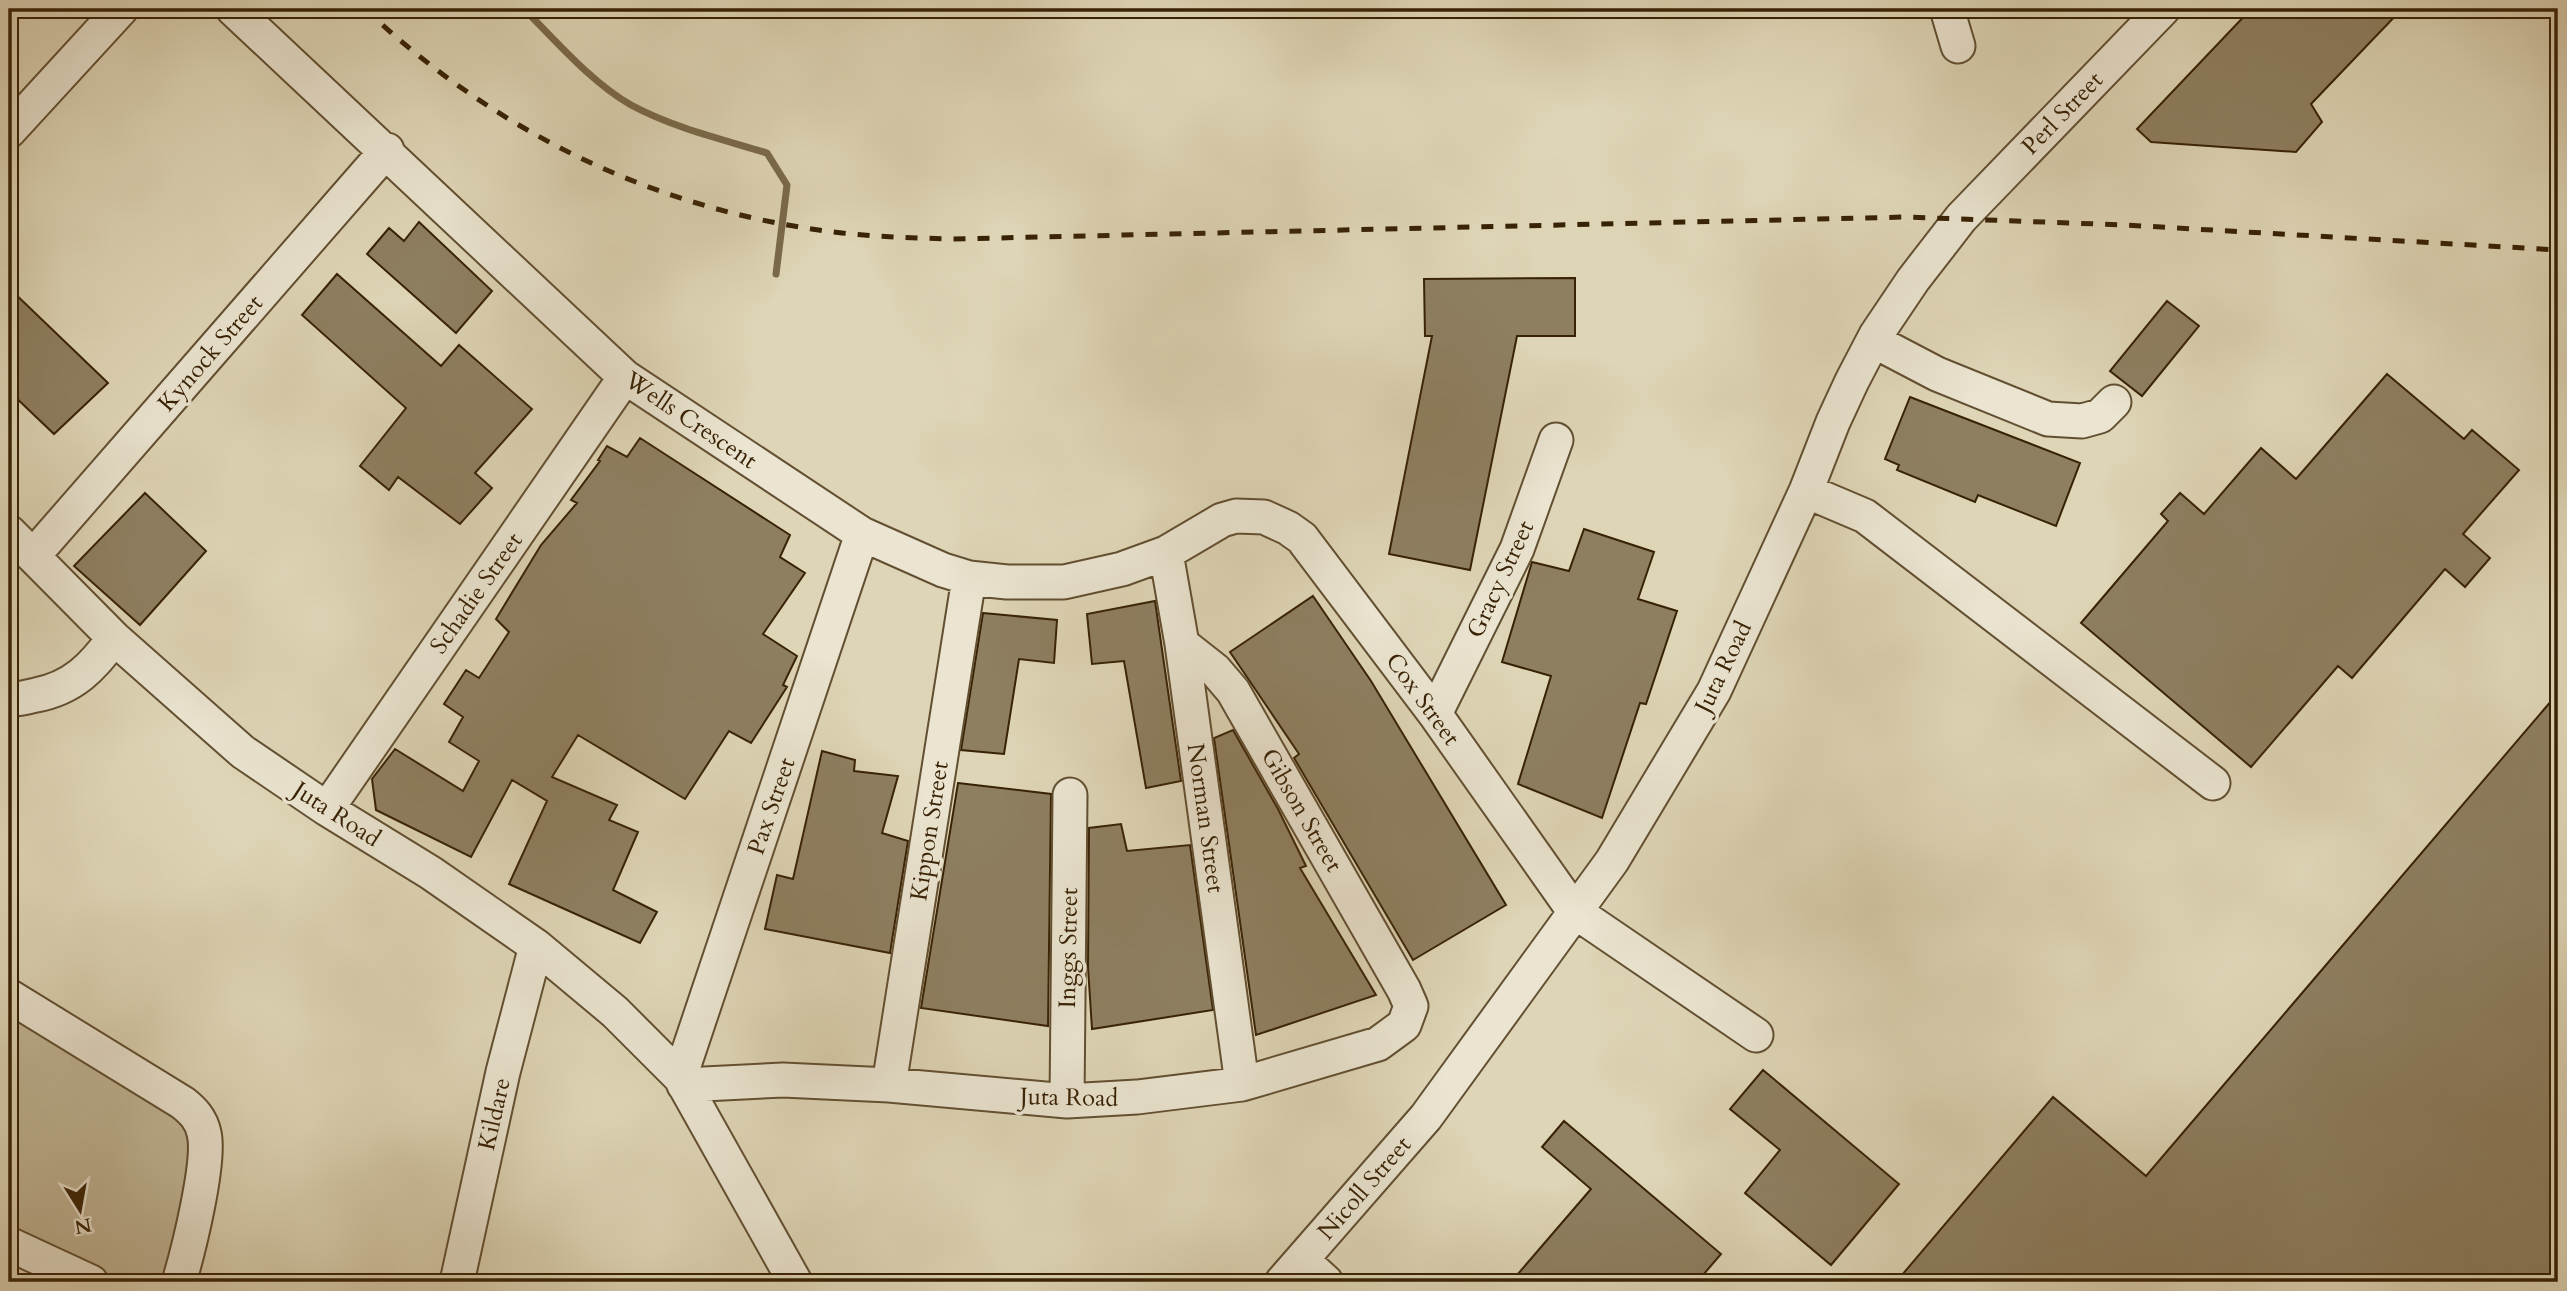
<svg xmlns="http://www.w3.org/2000/svg" width="2567" height="1291" viewBox="0 0 2567 1291" font-family="Cardo,serif">
<rect width="100%" height="100%" fill="#ded5b6"/>
<filter id="stains"><feTurbulence type="fractalNoise" baseFrequency=".00286" numOctaves="4"/><feColorMatrix values="0 0 0 0 .2 0 0 0 0 .09 0 0 0 0 .02 0 0 0 .5 -.17"/></filter>
<radialGradient id="worn" r=".72"><stop offset=".6" stop-color="#630" stop-opacity="0"/><stop offset="1" stop-color="#630" stop-opacity=".3"/></radialGradient>
<path fill="#c2b798" stroke="#7d6c4e" stroke-width="2" d="M9,1011l175,107 12,32 -32,128 -4,4h-45l-106,-50z"/>
<g fill="none" stroke-linecap="round" stroke-linejoin="round">
<path stroke="#7a694b" stroke-width="7" d="M524,9c32,32 68,74 107,96 43,23 90,34 136,48l20,32 -11,89"/>
</g>
<path fill="#8e7f61" stroke="#382205" stroke-width="2" d="M2251,9h151l-91,95 11,18 -26,30 -145,-10 -14,-13z
M419,222l73,69 -36,42 -89,-79 22,-26 15,13z
M337,274l104,92 18,-21 73,64 -57,64 17,15 -32,36 -62,-47 -9,13 -29,-24 46,-58 -104,-93z
M1575,278v58h-58l-47,234 -81,-16 43,-218h-7l-1,-57z
M9,288l99,95 -54,51 -45,-43z
M2167,301l32,25 -57,70 -32,-25z
M2387,374l77,65 8,-9 47,40 -56,64 27,24 -25,29 -20,-18 -93,109 -14,-12 -87,101 -170,-144 87,-102 -7,-7 19,-21 24,21 57,-66 35,31z
M1910,397l170,66 -24,63 -78,-31 -3,7 -78,-32 2,-5 -14,-6z
M640,438l150,97 -10,22 25,16 -42,61 34,22 -14,29 4,2 -36,56 -22,-12 -44,68 -107,-64 -26,42 65,28 -8,15 29,12 -25,58 44,22 -17,31 -131,-59 38,-83 -35,-21 -41,77 -95,-47 -4,-31 23,-30 68,42 16,-30 -30,-19 14,-25 -19,-13 22,-34 13,8 30,-46 -13,-13 45,-74 36,-42 -6,-3 29,-39 -2,-1 9,-14 20,11z
M145,493l61,58 -66,74 -66,-59z
M1584,529l70,23 -16,47 39,12 -31,93 -6,-1 -38,115 -84,-34 33,-108 -49,-14 30,-100 37,9z
M1313,596l58,85 135,224 -93,55 -119,-202 5,-4 -69,-102z
M1155,601l26,180 -35,7 -22,-127 -32,3 -5,-50z
M983,613l74,7 -3,43 -35,-4 -15,95 -43,-4z
M2558,693v589h-662l157,-185 93,79z
M1233,730l45,79 28,57 -6,2 76,127 -120,40 -42,-297z
M822,751l33,9 -1,11 44,5 -16,57 26,8 -18,112 -125,-24 12,-54 16,4z
M958,783l93,11 -3,232 -127,-18z
M1121,824l6,27 63,-6 23,165 -121,19 -4,-62 1,-139z
M1763,1070l136,114 -68,81 -86,-72 35,-43 -50,-41z
M1564,1121l157,133 -24,28h-186l80,-93 -49,-42z"/>
<g fill="none" stroke-linecap="round" stroke-linejoin="round">
<defs>
<path id="minor" d="M233,9l392,368 237,157 81,36 26,8 38,4h57l58,-13 44,-16 56,-33 14,-4 28,1 24,11 14,10 133,176 139,197 182,124
M1947,9l11,37
M9,131l112,-122
M1874,341l63,33 111,45 34,2 18,-5 14,-14
M1806,491l59,25 348,267
M9,532l105,106 129,114 84,57 104,64 105,73 79,66 65,65 115,205
M1166,553l16,91 60,440
M33,556l354,-406
M9,699c9,1 18,-2 27,-4 37,-7 57,-28 78,-57
M1435,714l82,-165 39,-109
M327,809l298,-432
M9,996l174,107c10,8 18,16 21,30 7,28 -16,119 -25,149
M680,1077l182,-543
M684,1085l99,-5 106,5 178,16 70,-4 105,-13 136,-40 26,-19 7,-19 -7,-16 -171,-299 -18,-21 -33,-26
M889,1085l80,-507
M1067,1101l3,-306
M9,1244l82,38
M1302,1260l24,22
M457,1282l46,-210 33,-126
M1282,1282l144,-165 186,-256 102,-170 92,-200 27,-69 19,-41 24,-46 37,-55 48,-62 202,-209"/>
</defs>
<use href="#minor" stroke="#624f31" stroke-width="37"/>
<use href="#minor" stroke="#eae4d0" stroke-width="33"/>
<path stroke="#382205" stroke-width="5" stroke-dasharray="12 12" stroke-linecap="butt" d="M365,9c133,125 294,203 477,224 37,4 74,5 111,6l953,-22 219,8 433,25"/>
</g>
<g text-anchor="middle" stroke-width="7" stroke-linejoin="round" paint-order="stroke">
<g font-size="24" fill="#382205" stroke="#eae4d0">
<text transform="translate(2062 113) rotate(-46)" y="8">Perl Street</text>
<text transform="translate(210 353) rotate(-49)" y="8">Kynock Street</text>
<text transform="translate(691 420) rotate(34)" y="8">Wells Crescent</text>
<text transform="translate(1500 579) rotate(-65)" y="8">Gracy Street</text>
<text transform="translate(476 593) rotate(-55)" y="8">Schadie Street</text>
<text transform="translate(1723 667) rotate(-64)" y="8">Juta Road</text>
<text transform="translate(1423 699) rotate(54)" y="8">Cox Street</text>
<text transform="translate(771 806) rotate(-71)" y="8">Pax Street</text>
<text transform="translate(1302 810) rotate(60)" y="8">Gibson Street</text>
<text transform="translate(337 814) rotate(33)" y="8">Juta Road</text>
<text transform="translate(1206 818) rotate(82)" y="8">Norman Street</text>
<text transform="translate(929 831) rotate(-81)" y="8">Kippon Street</text>
<text transform="translate(1068 948) rotate(-89)" y="8">Inggs Street</text>
<text transform="translate(1069 1097) rotate(1)" y="8">Juta Road</text>
<text transform="translate(494 1114) rotate(-77)" y="8">Kildare</text>
<text transform="translate(1364 1188) rotate(-49)" y="8">Nicoll Street</text>
</g>
</g>
<rect width="2567" height="1291" fill="none" stroke="#ded5b6" stroke-width="35"/>
<rect x="10" y="10" width="2546" height="1270" fill="none" stroke="#382205" stroke-width="3.5"/>
<rect x="18" y="18" width="2532" height="1256" fill="none" stroke="#382205" stroke-width="2"/>
<g transform="translate(80 1210) rotate(169)" stroke="#eae4d0" stroke-width="5" paint-order="stroke">
<path d="M0-5L12 26L0 18L-12 26Z" fill="#382205"/>
<text y="-10" font-size="19" font-weight="bold" text-anchor="middle" fill="#382205">N</text>
</g>
<rect width="100%" height="100%" filter="url(#stains)"/>
<rect width="100%" height="100%" fill="url(#worn)"/>
</svg>
